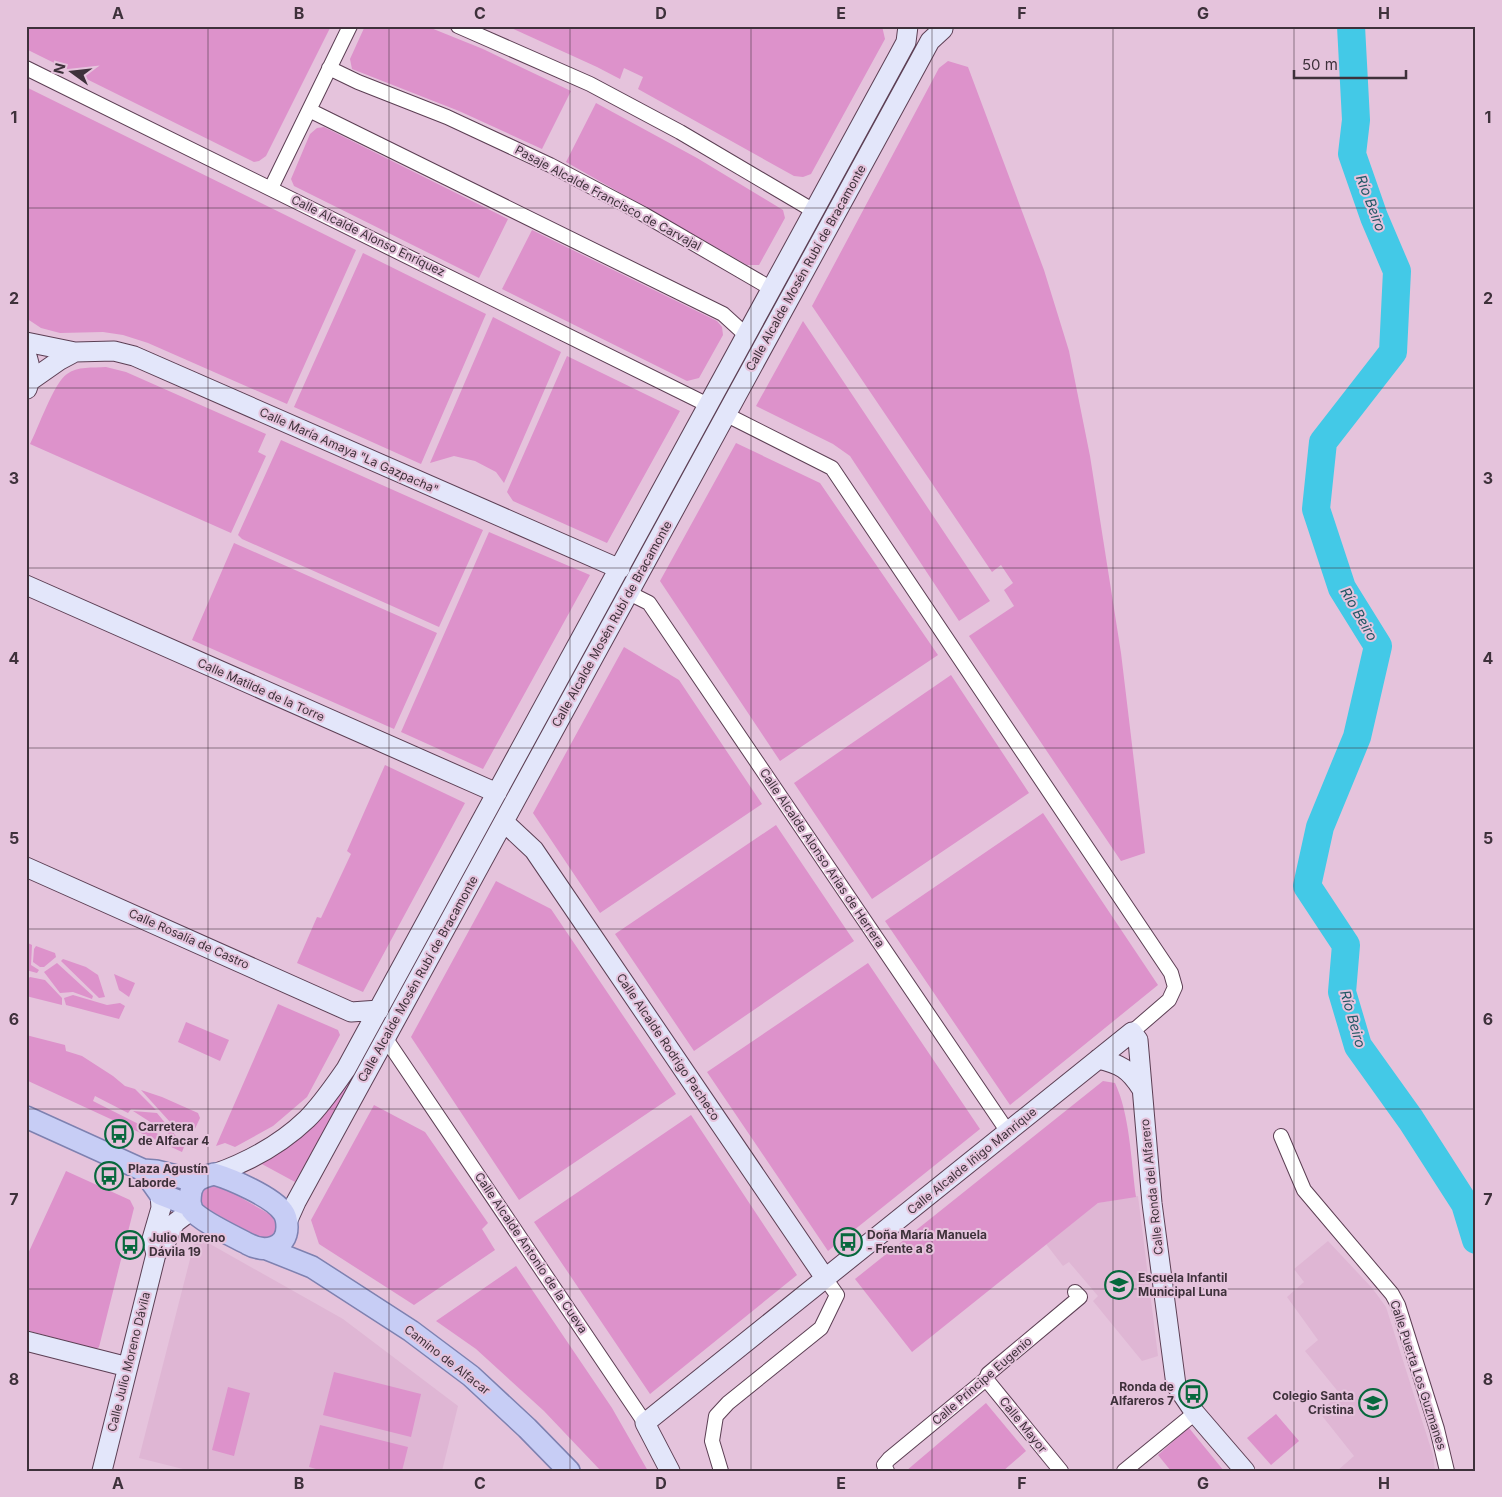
<svg xmlns="http://www.w3.org/2000/svg" width="1502" height="1497" viewBox="0 0 1502 1497" font-family="Inter,sans-serif">
<rect width="100%" height="100%" fill="#e5c3dc"/>
<path fill="#dfb6d4" d="M1138,1196l20,160 -16,5 -49,-60 5,-5 -29,-34 -6,4 -17,-22 52,-41z
M196,1236l147,83 115,87 -16,65h-251l-52,-13z
M1328,1241l44,47 14,19 47,148 2,16h-98l17,-15 -35,-44 21,-18 -35,-43 13,-11 -31,-43 17,-15 -10,-13z"/>
<path fill="#dd92cb" d="M26,26h305l-65,130 -7,5 -5,1 -228,-113z
M365,26h61l57,23 88,42 -29,58 -83,-38 -107,-42 -2,-10z
M507,26h375l3,13 -74,135 -8,3 -9,-1 -156,-87 5,-12 -19,-9 -4,11 -23,-12z
M948,61l20,6 76,203 25,81 21,105 31,197 24,200 -24,8 -152,-225 45,-30 -10,-16 9,-7 -12,-18 -9,7 -180,-266 127,-238z
M26,87l330,163 -69,154 -139,-61 -25,-8 -20,-3 -43,1 -19,-5 -15,-10z
M596,103l101,55 86,52 2,8 -26,47h-12l-181,-103z
M324,127l184,92 -29,59 -185,-92 -3,-7 19,-45 7,-6z
M532,230l185,91 5,6 1,8 -24,43 -12,3 -185,-92z
M363,253l123,61 -65,150 -127,-57z
M493,317l68,35 -57,131 -8,-11 -21,-11 -21,-5 -24,7z
M803,321l187,280 -31,20 -109,-165 -17,-12 -77,-38z
M567,356l113,55 -73,132 -94,-42 -6,-9z
M106,367l20,5 140,62 -8,18 8,4 -35,77 -201,-89c8,-15 24,-62 37,-70 10,-8 26,-6 39,-7z
M281,440l202,90 -44,97 -197,-88 -4,-4z
M736,443l84,40 118,172 -158,106 -120,-180z
M489,532l101,43 -107,194 -82,-37z
M234,543l203,90 -43,96 -202,-89z
M624,647l55,33 83,124 -162,109 -67,-100z
M951,675l78,118 -157,106 -78,-116z
M385,765l80,38 -102,189 -66,-29 20,-46 4,1 30,-64 -4,-3z
M1043,813l115,172 -148,120 -125,-184z
M776,825l78,116 -160,110 -79,-117z
M496,881l55,28 125,185 -157,106 -108,-163z
M26,942l6,3 -1,20 8,5 -2,3 -11,-3z
M36,946l19,7 1,4 -12,10h-4l-7,-5 1,-13z
M63,959l23,8 12,8 7,22 -6,1 -38,-37z
M57,963l36,33 -1,3 -19,-7 -13,1 -16,-21z
M868,963l112,166 -152,122 -121,-179z
M114,974l21,9 -6,14 -10,-7z
M30,977l15,3 17,18v7l-36,-9v-16z
M73,995l34,10 13,-2 5,3 -6,13 -53,-14 -2,-7z
M278,1004l60,26 2,5 -33,62 -34,29 -38,21 -10,-4 -9,3z
M186,1022l43,18 -9,21 -42,-19z
M26,1035l39,10 1,6 16,5 31,20 12,10 10,3 21,21 -25,-1 -3,4 -33,-17 -2,5 91,46 -2,5 -156,-72z
M350,1079l4,2 -59,101 -35,-19c41,-21 65,-45 90,-84z
M1103,1081l12,2c15,32 16,78 21,114l-38,6 -186,149 -57,-73z
M141,1090l21,7 36,16 2,5 -7,15 -23,-11z
M374,1105l51,27 63,91 -6,6 13,21 -81,55 -95,-61 -8,-24z
M133,1111l24,2 23,28z
M691,1115l106,160 -147,119 -116,-172z
M66,1171l64,29 4,8 -35,139 -3,2 -70,-19v-72z
M212,1185h7l52,30 6,10c-2,11 -9,15 -19,13l-53,-29 -5,-11 2,-7 4,-5z
M516,1266l96,142 36,63h-47l-57,-60 -68,-62 -40,-28z
M334,1372l87,22 -10,43 -88,-22z
M228,1387l22,6 -16,63 -22,-6z
M986,1403l40,48 -23,20h-97z
M1276,1414l23,27 -28,24 -24,-27z
M320,1425l88,22 -6,24h-79l-14,-4z
M1188,1428h1l35,43h-53l-13,-16z"/>
<g fill="none" stroke-linecap="round" stroke-linejoin="round">
<path stroke="#43c9e7" stroke-width="28" d="M1351,26l5,94 -4,34 22,63 23,54 -4,81 -70,90 -7,67 26,79 36,58 -21,91 -37,90 -13,59 39,59 -4,47 16,54 53,74 54,84 11,36"/>
<defs>
<path id="street" d="M458,26l132,58 90,48 134,79
M26,68l682,337
M329,68l29,14 89,35 103,48 93,49 129,75
M309,110l414,204 23,21
M271,188l79,-162
M725,414l107,54 339,505 4,14 -6,13 -37,32
M629,593l20,10 359,529
M386,1039l259,384
M1281,1136l23,54 88,104 6,11 39,124 10,42
M986,1379l75,92
M721,1471l-9,-30 4,-25 12,-13 93,-75 16,-33 -12,-17
M887,1471l-3,-6 5,-6 97,-80 2,-5 92,-77 -5,-5
M1124,1471l71,-58"/>
<path id="secondary" d="M26,342l49,10 39,-1 20,5 486,213
M26,354c5,12 6,22 1,35
M30,381l30,-21 15,-8
M26,585l471,208
M504,822l30,28 291,428
M26,867l325,145 28,-2
M1098,1059c22,5 31,10 43,29
M214,1174c34,-12 67,-30 93,-55 15,-15 27,-33 39,-50l553,-1014 7,-13 2,-16
M287,1222l9,-20 621,-1137 13,-24 13,-12
M156,1254l-4,-15 9,-31 -1,-14
M26,1341l102,26
M102,1471l54,-217 10,-12 5,-13 5,-7 16,-12
M670,1471l-25,-48 487,-391 6,8 14,163 24,182 19,28 50,58"/>
<path id="primary" d="M26,1117l117,53 13,1 40,10
M143,1170l17,24 31,12
M214,1174c17,5 59,23 69,38 3,4 4,10 4,15 0,22 -23,26 -39,17 -13,-7 -48,-23 -56,-34 -3,-6 -2,-13 -1,-19 3,-12 12,-14 23,-17z
M267,1249l45,18 99,64 60,45 56,52 42,43"/>
</defs>
<use href="#street" stroke="#5c3f54" stroke-width="16"/>
<use href="#secondary" stroke="#5c3f54" stroke-width="21"/>
<use href="#primary" stroke="#7e81b0" stroke-width="24"/>
<use href="#street" stroke="#fff" stroke-width="14"/>
<use href="#secondary" stroke="#e3e6fa" stroke-width="19"/>
<use href="#primary" stroke="#c7cdf5" stroke-width="21"/>
</g>
<path fill="none" stroke="#3e313b" stroke-width="1" stroke-opacity="0.55" d="M208,26v1445M389,26v1445M570,26v1445M751,26v1445M932,26v1445M1113,26v1445M1294,26v1445M26,208h1450M26,388h1450M26,568h1450M26,748h1450M26,929h1450M26,1109h1450M26,1289h1450"/>
<defs>
<symbol id="bus-ring" viewBox="-11 -11 22 22"><circle r="9.5" fill="#e5c3dc" stroke="#07683d" stroke-width="1.5"/><path d="M-5-6H5V4H4V6H2V4H-2V6H-4V4H-5ZM-3.5-4V0h7V-4ZM-3.5 1.2v1.5H-2V1.2ZM2 1.2v1.5H3.5V1.2Z" fill="#07683d"/></symbol>
<symbol id="school-ring" viewBox="-11 -11 22 22"><circle r="9.5" fill="#e5c3dc" stroke="#07683d" stroke-width="1.5"/><path d="M0-5L7-2L0 1L-7-2ZM-4 1L0 2.5L4 1V4Q0 6-4 4Z" fill="#07683d"/></symbol>
</defs>
<g fill-rule="evenodd">
<use href="#bus-ring" x="103" y="1118" width="32" height="32"/>
<use href="#bus-ring" x="93" y="1160" width="32" height="32"/>
<use href="#bus-ring" x="832" y="1226" width="32" height="32"/>
<use href="#bus-ring" x="114" y="1229" width="32" height="32"/>
<use href="#school-ring" x="1103" y="1269" width="32" height="32"/>
<use href="#bus-ring" x="1177" y="1378" width="32" height="32"/>
<use href="#school-ring" x="1357" y="1387" width="32" height="32"/>
</g>
<g text-anchor="middle" stroke-width="4" stroke-linejoin="round" paint-order="stroke">
<g font-size="12" fill="#3e313b" stroke="#e5c3dc">
<text transform="translate(608 198) rotate(28)" y="4">Pasaje Alcalde Francisco de Carvajal</text>
<text transform="translate(368 236) rotate(26)" y="4">Calle Alcalde Alonso Enríquez</text>
<text transform="translate(806 268) rotate(-61)" y="4">Calle Alcalde Mosén Rubí de Bracamonte</text>
<text transform="translate(349 451) rotate(24)" y="4">Calle María Amaya "La Gazpacha"</text>
<text transform="translate(612 624) rotate(-61)" y="4">Calle Alcalde Mosén Rubí de Bracamonte</text>
<text transform="translate(261 690) rotate(24)" y="4">Calle Matilde de la Torre</text>
<text transform="translate(822 858) rotate(56)" y="4">Calle Alcalde Alonso Arias de Herrera</text>
<text transform="translate(189 939) rotate(24)" y="4">Calle Rosalía de Castro</text>
<text transform="translate(418 979) rotate(-61)" y="4">Calle Alcalde Mosén Rubí de Bracamonte</text>
<text transform="translate(668 1047) rotate(56)" y="4">Calle Alcalde Rodrigo Pacheco</text>
<text transform="translate(972 1161) rotate(-39)" y="4">Calle Alcalde Iñigo Manrique</text>
<text transform="translate(1152 1187) rotate(-96)" y="4">Calle Ronda del Alfarero</text>
<text transform="translate(531 1253) rotate(56)" y="4">Calle Alcalde Antonio de la Cueva</text>
<text transform="translate(447 1360) rotate(38)" y="4">Camino de Alfacar</text>
<text transform="translate(129 1362) rotate(-76)" y="4">Calle Julio Moreno Dávila</text>
<text transform="translate(1418 1375) rotate(72)" y="4">Calle Puerta Los Guzmanes</text>
<text transform="translate(982 1381) rotate(-41)" y="4">Calle Príncipe Eugenio</text>
<text transform="translate(1023 1425) rotate(51)" y="4">Calle Mayor</text>
</g>
<g font-size="12" font-weight="bold" fill="#3e313b" stroke="#e5c3dc" text-anchor="start">
<text x="138" y="1131">Carretera<tspan x="138" dy="14">de Alfacar 4</tspan></text>
<text x="128" y="1173">Plaza Agustín<tspan x="128" dy="14">Laborde</tspan></text>
<text x="867" y="1239">Doña María Manuela<tspan x="867" dy="14">- Frente a 8</tspan></text>
<text x="149" y="1242">Julio Moreno<tspan x="149" dy="14">Dávila 19</tspan></text>
<text x="1138" y="1282">Escuela Infantil<tspan x="1138" dy="14">Municipal Luna</tspan></text>
<text x="1174" y="1391" text-anchor="end">Ronda de<tspan x="1174" dy="14">Alfareros 7</tspan></text>
<text x="1354" y="1400" text-anchor="end">Colegio Santa<tspan x="1354" dy="14">Cristina</tspan></text>
</g>
<g font-size="14" font-style="italic" fill="#225865" stroke="#e5c3dc">
<text transform="translate(1371 203) rotate(69)" y="5">Río Beiro</text>
<text transform="translate(1359 614) rotate(60)" y="5">Río Beiro</text>
<text transform="translate(1353 1019) rotate(74)" y="5">Río Beiro</text>
</g>
</g>
<rect width="1502" height="1497" fill="none" stroke="#e5c3dc" stroke-width="55"/>
<g transform="translate(72 72) rotate(285)" stroke="#e5c3dc" stroke-width="4" paint-order="stroke">
<path d="M0-4L9 19L0 12L-9 19Z" fill="#3e313b"/>
<text y="-8" font-size="14" font-weight="bold" text-anchor="middle" fill="#3e313b">N</text>
</g>
<path d="M1294 70v8h112v-8" fill="none" stroke="#3e313b" stroke-width="2.5"/>
<text x="1302" y="70" font-size="15" fill="#3e313b" stroke="#e5c3dc" stroke-width="4" paint-order="stroke">50 m</text>
<rect x="28" y="28" width="1446" height="1442" fill="none" stroke="#3e313b" stroke-width="2"/>
<g font-size="16" text-anchor="middle" font-weight="bold" fill="#3e313b">
<text x="118" y="19">A</text>
<text x="299" y="19">B</text>
<text x="480" y="19">C</text>
<text x="661" y="19">D</text>
<text x="841" y="19">E</text>
<text x="1022" y="19">F</text>
<text x="1203" y="19">G</text>
<text x="1384" y="19">H</text>
<text x="14" y="123">1</text>
<text x="1488" y="123">1</text>
<text x="14" y="304">2</text>
<text x="1488" y="304">2</text>
<text x="14" y="484">3</text>
<text x="1488" y="484">3</text>
<text x="14" y="664">4</text>
<text x="1488" y="664">4</text>
<text x="14" y="844">5</text>
<text x="1488" y="844">5</text>
<text x="14" y="1025">6</text>
<text x="1488" y="1025">6</text>
<text x="14" y="1205">7</text>
<text x="1488" y="1205">7</text>
<text x="14" y="1385">8</text>
<text x="1488" y="1385">8</text>
<text x="118" y="1489">A</text>
<text x="299" y="1489">B</text>
<text x="480" y="1489">C</text>
<text x="661" y="1489">D</text>
<text x="841" y="1489">E</text>
<text x="1022" y="1489">F</text>
<text x="1203" y="1489">G</text>
<text x="1384" y="1489">H</text>
</g>
</svg>
